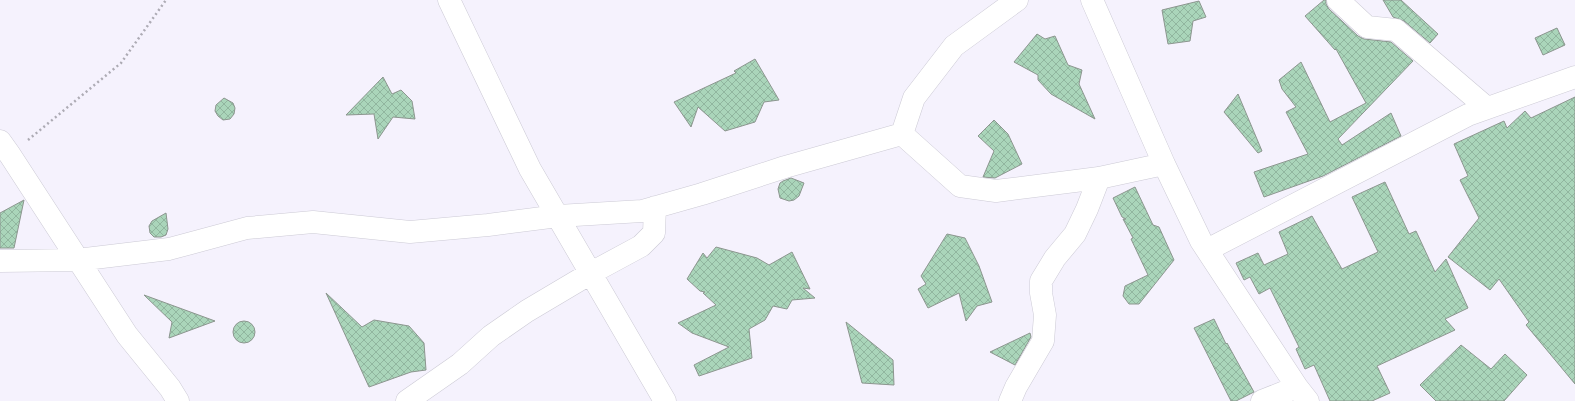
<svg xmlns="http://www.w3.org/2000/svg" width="1575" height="401" viewBox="0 0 1575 401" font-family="'Sofia Sans Condensed',sans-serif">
<defs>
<pattern id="building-cross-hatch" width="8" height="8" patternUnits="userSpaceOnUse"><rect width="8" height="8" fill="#aad5ba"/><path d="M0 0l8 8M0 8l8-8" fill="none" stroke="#91b69f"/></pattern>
</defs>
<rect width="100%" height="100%" fill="#f5f2fd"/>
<path fill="url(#building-cross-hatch)" stroke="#8c968f" d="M1324,0h2v4l3,5 29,27 6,3 27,3 22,19 -75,78 4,6 49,-32 10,23 -78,40 -59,21 -10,-25 54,-18 -22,-42 10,-5 -14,-18 -3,-9 22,-18 29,60 36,-19 -30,-54 -1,1 -30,-34z
M1383,0h18l37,34 -8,9 -26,-22 -11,-4z
M1199,1l7,16 -13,4 -3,20 -22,3 -6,-34z
M1557,28l8,17 -22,10 -8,-17z
M1037,34l8,5 10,-3 13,29 14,5 -3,14 16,35 -44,-25 -13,-14v-5l-24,-13z
M755,59l24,41 -15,2 -9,20 -30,9 -27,-24 -7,20 -17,-25 62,-29 -2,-2z
M383,77l9,17 9,-4 11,11 3,18 -22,-2 -15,22 -4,-25 -28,1z
M1238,94l24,57 -4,2 -34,-41z
M1575,97v287l-49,-59 3,-3 -30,-43 -9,11 -42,-33 31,-39 -19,-38 8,-4 -14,-32 50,-23 3,7 18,-17 6,7z
M224,98l9,5 2,5 -1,6 -4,5 -7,1 -5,-4 -3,-5 1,-6z
M994,120l14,14 14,30 -27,14 -12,-1 11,-26 -16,-15z
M791,178l13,5 -5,13 -5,4 -5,1 -9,-3 -2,-9 2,-6 3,-2z
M1385,182l24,52 7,-3 19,41 11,-13 22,49 -23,11 10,11 -78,36 13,27 -18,8h-42l-16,-36 -9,4 -9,-20 3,-2 -29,-59 -11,6 -9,-17 -6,3 -8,-17 22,-10 6,12 24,-11 -9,-22 33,-16 30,53 36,-17 -26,-55z
M1135,187l18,38 6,2 15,33 -35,44h-10l-6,-8 2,-10 23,-11 -17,-36 2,-1 -10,-19h3l-4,-2 -9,-19z
M24,200l-10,48h-14v-35z
M166,213l2,16 -2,6 -5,2h-7l-4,-4 -1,-7 3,-5z
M947,234l18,4 14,28 13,36 -15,4 -11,15 -7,-28 -31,15 -10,-19 8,-5 -5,-8z
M716,247l41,11 12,7 23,-13 18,37 -7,-1 12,10 -23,2 -5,9 -14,-3 -8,14 -16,9 3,29 -53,18 -5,-11 35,-18 -37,-14 -14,-10 38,-18 -13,-12 2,-1 -5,-1 -13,-12 16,-26 4,5z
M326,293l36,34 12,-7 35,6 15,17 2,27 -15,2 -42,15z
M144,295l71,26 -46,17 3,-16z
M1214,319l12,25 1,-1 27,49 -18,9h-5l-37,-73z
M233 332a11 11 0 1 1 22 0a11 11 0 1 1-22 0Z
M846,322l47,38 1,25 -32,-2z
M1030,333l1,4 -16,28 -25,-13z
M1461,345l30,24 14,-15 22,21 -23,26h-68l-16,-16z"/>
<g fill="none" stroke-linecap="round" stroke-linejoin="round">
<defs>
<path id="minor" d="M449,0l81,169 135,232
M1092,0l72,164 37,77 96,146 11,14
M1338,0l29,27 29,3 91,78
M902,134l58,52 36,5 103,-13 65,-14
M902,134l12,-36 40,-52 63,-46
M0,141l10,14 117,180 43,53 8,13
M1207,250l261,-135 107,-38
M0,261l77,-1 92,-11 78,-21 66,-6 97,10 78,-7 70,-9 84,-5 60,-17 83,-27 117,-33
M407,401l53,-37 31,-28 36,-25 64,-38 50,-27 13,-13 1,-26
M1010,401l6,-14 27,-46 2,-26 -4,-22v-12l14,-23 20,-24 12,-25 12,-31
M1262,401l35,-14"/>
</defs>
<use href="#minor" stroke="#cccad5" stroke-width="23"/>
<path stroke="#adabb4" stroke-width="2.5" stroke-dasharray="2 3" stroke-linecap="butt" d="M28,140l93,-77 45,-63"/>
<use href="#minor" stroke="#fff" stroke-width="22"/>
</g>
</svg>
